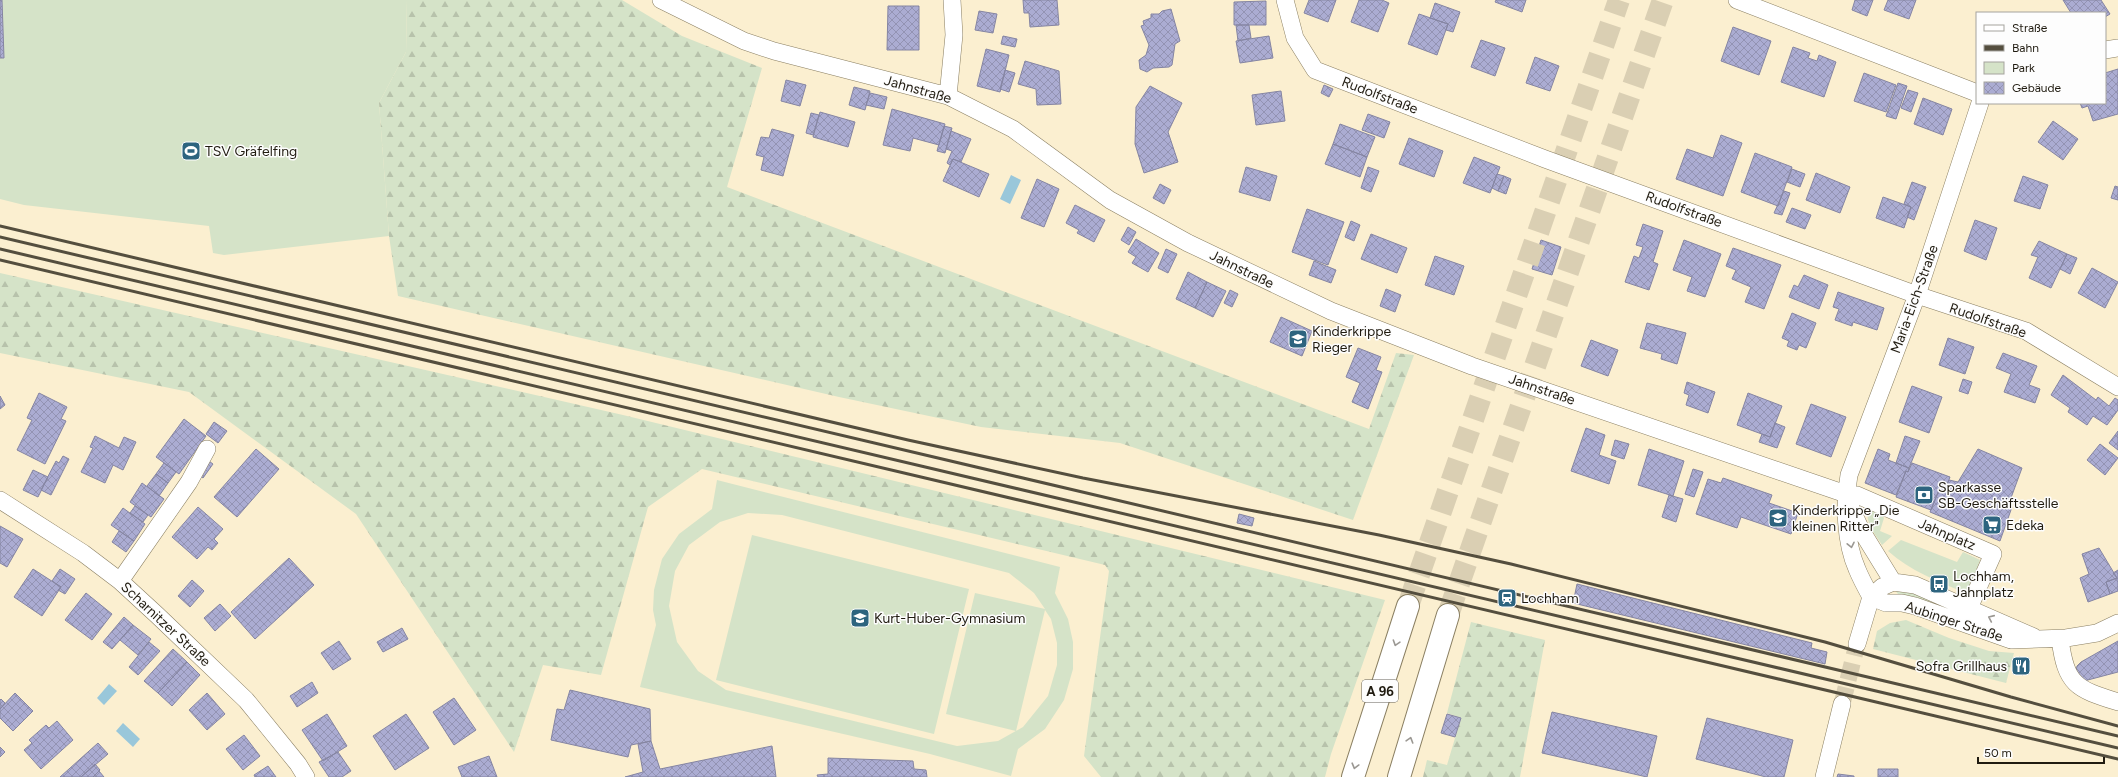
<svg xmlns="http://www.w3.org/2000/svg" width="2118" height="777" viewBox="0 0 2118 777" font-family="Figtree,sans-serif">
<defs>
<pattern id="forest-firs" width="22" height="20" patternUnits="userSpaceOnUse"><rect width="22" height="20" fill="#d5e3c8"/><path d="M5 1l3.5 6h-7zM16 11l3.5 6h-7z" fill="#b7c2ab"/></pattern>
<pattern id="building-cross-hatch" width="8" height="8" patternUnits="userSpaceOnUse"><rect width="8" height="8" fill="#abacd2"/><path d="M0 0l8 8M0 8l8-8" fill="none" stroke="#9393b3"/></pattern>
</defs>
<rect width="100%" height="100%" fill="#fbefd0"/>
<path fill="#d5e3c8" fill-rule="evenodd" d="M0,0h407l-1,52 -27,51 10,133 -165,19 -11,-2 -4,-27 -185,-21 -24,-6z
M717,480l343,87 -5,26 13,26 5,23v27l-9,31 -19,29 -27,20 -7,27 -81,-22 -290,-67 16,-62 -3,-15 1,-20 8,-31 17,-25 33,-25zM748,513l34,2 227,58 25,20 11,16 -70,-16 -29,121 70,17 29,-121 6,9 6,24v22l-9,31 -25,31 -25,14 -41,5 -231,-56 -28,-19 -21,-29 -8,-36 6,-35 14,-26 31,-23z
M1868,509l14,5 2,4 -4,13 12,5 -10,9c-7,-11 -17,-22 -14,-36z
M752,535l217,54 -35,145 -218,-54z
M1901,540l56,22 6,-10 17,8 -11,30 -4,3c-27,-12 -55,-22 -77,-42z
M1899,587l40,17 -15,-1 -26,-9 -3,-4z"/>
<path fill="url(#forest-firs)" d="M407,0h215l60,36 80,32 -35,119 642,242 27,-76 18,2 -61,165 -233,-77 -139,-16 -142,-30 -441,-101 -9,-60 -10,-133 27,-51z
M0,273l623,142 762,185 -54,154 -6,23h-224l-17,-21 25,-185 -4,-6 -403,-96 -54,38 -47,168 -58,-10 -29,87 -158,-238 -167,-122 -189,-39z
M1906,620l43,18 40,13 25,2 -8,30 -133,-34 4,-18 13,-8z
M1471,622l74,18 -25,137h-97l4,-17 20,5 14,-47 -14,-5z"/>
<path fill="#99c7da" d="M1011,175l10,5 -11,24 -10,-5z
M109,684l8,7 -13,14 -7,-7z
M123,723l17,16 -7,8 -17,-16z"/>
<path fill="url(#building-cross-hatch)" stroke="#8585a2" d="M0,0h2l2,58h-4z
M1023,0h34l2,25 -29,2 -1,-14h-5z
M1309,0h27l-8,22 -24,-9z
M1359,0h23l7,3 -11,29 -27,-10z
M1496,0h30l-4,12 -27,-10z
M1855,0h18l-6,16 -15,-6z
M1888,0h28l-7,19 -25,-9z
M2063,0h38l9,14 -5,3v-4h-34z
M1266,1v24h-32v-23z
M1435,3l25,9 -7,20 -7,-2 2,-6 -18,-6z
M888,6h31v44h-32z
M1171,9l9,32 -5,3 -3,21 -3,2 -16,1 -6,4 -7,-3 -1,-9 7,-5 3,-10 -8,-19 3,-1 -1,-4 8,-3v-4h8l3,-3z
M979,11l18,3 -4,19 -18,-3z
M1419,14l29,10 -11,31 -29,-11z
M1236,25h13l2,13 -13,3z
M1733,27l38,14 -12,34 -38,-14z
M1003,36l14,3 -2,8 -14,-3z
M1269,36l4,22 -33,5 -4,-22z
M1481,40l24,8 -10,28 -24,-9z
M1793,47l17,6 -2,5 9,3 2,-6 17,7 -12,35 -43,-15z
M986,49l23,6 -9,37 -23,-6z
M1535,57l24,9 -9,25 -24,-8z
M1025,61l34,10 2,33 -24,1 -1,-16 -18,-5z
M2118,69v45l-25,7 -5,-15 -6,2 -2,-5h25v-30z
M1005,70l10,3 -6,19 -9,-3z
M1864,73l32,12 -10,27 -32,-11z
M786,80l20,5 -6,21 -19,-5z
M1898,83l9,3 -11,33 -10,-3z
M1324,85l9,4 -4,8 -8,-4z
M1150,86l32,17 -14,29 10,30 -34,11 -9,-29 1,-37z
M854,87l16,4 -5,19 -16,-5z
M1908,90l10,3 -7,19 -10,-4z
M1281,91l4,30 -29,4 -4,-30z
M870,93l17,4 -3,12 -18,-4z
M1923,98l29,11 -9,26 -29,-11z
M892,109l53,15 -6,21 -26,-7 -3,13 -27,-6z
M820,112l35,10 -7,25 -35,-10z
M811,113l8,2 -6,20 -7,-2z
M1368,114l22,8 -6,16 -22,-8z
M2053,121l25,18 -15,21 -25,-18z
M1340,124l35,13 -8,20 -34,-13z
M944,126l8,2 -7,25 -8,-2z
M772,129l22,6 -11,41 -22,-6 3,-13 -8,-2 5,-18 8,1z
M951,131l20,8 -10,23 -8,-3 -3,6 -3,-2 5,-12 -6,-2z
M1721,135l21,8 -19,53 -47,-17 11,-30 26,9z
M1409,138l34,13 -9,26 -35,-13z
M1333,144l34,13 -7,20 -35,-13z
M1755,153l37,14 -14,39 -37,-14z
M1474,157l26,10 -10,26 -27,-10z
M953,159l36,15 -10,23 -36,-16z
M1246,167l31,9 -7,25 -31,-9z
M1368,167l11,4 -8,21 -10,-4z
M1792,169l13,5 -5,13 -13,-5z
M1816,173l34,14 -10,26 -34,-13z
M1497,174l7,2 -6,15 -6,-3z
M1504,176l7,3 -5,15 -8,-3z
M2023,176l25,9 -8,24 -26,-8z
M1037,179l22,10 -15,38 -23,-9z
M1912,182l14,5 -12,33 -7,-3 4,-10 -7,-3z
M1160,184l11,6 -7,14 -11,-6z
M2115,186l3,1v13l-7,-2z
M1784,191l6,2 -8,22 -8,-2z
M1883,197l28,10 -7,21 -28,-10z
M1075,205l30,15 -11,22 -17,-9 2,-3 -13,-7z
M1792,208l19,7 -6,14 -19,-7z
M1307,209l37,13 -16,43 -36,-13z
M1975,220l22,8 -11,32 -22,-9z
M1351,221l9,4 -6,16 -9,-4z
M1643,224l20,7 -10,31 5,2 -9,26 -24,-8 9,-26 5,2 4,-11 -7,-2z
M1128,227l8,5 -7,13 -8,-5z
M1371,234l36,14 -10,25 -36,-14z
M1136,239l23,14 -11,19 -16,-9 4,-6 -8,-5z
M1541,240l20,7 -9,28 -20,-6z
M1684,240l37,14 -16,43 -18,-6 5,-14 -19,-7z
M2039,241l28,13 -16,34 -22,-10 9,-21 -7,-2z
M1733,248l48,17 -17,44 -19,-7 6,-15 -19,-8 4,-9 -10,-4z
M1166,249l11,5 -9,19 -10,-5z
M2067,254l10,4 -7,16 -10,-5z
M1435,256l29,10 -10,29 -29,-10z
M1314,261l22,9 -5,13 -22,-8z
M2092,268l26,14 -13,26 -27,-15z
M1188,272l19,10 -12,26 -19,-9z
M1804,275l24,10 -9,24 -30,-12 5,-12 4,2z
M1207,282l19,9 -13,26 -18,-9z
M1386,289l15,6 -6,17 -15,-6z
M1230,290l8,4 -6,13 -8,-4z
M1838,292l46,16 -7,22 -24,-8 -1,4 -17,-6 4,-11 -6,-2z
M1792,313l24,10 -10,25 -7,-3 -2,5 -10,-4 2,-5 -7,-3z
M1281,317l31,14 -10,25 -32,-14z
M1647,323l39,10 -9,31 -16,-5 1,-5 -22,-6z
M1948,338l26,9 -9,27 -26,-9z
M1591,340l27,10 -10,26 -27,-10z
M1358,348l23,9 -5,13 6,2 -14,37 -16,-7 8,-19 -14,-6z
M2003,353l34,13 -8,19 11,4 -5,14 -31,-11 7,-18 -15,-6z
M2063,375l33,25 2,-3 11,9 6,-8 3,2v10l-11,15 -14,-9 -6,9 -19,-13 2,-4 -19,-13z
M1963,379l9,3 -4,12 -9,-3z
M1687,382l28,10 -7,21 -22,-8 3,-10 -5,-2z
M1912,386l30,11 -13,36 -30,-11z
M39,393l28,14 -6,12 5,2 -21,43 -28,-14 15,-30 -5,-2z
M1748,393l34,13 -12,31 -33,-12z
M0,396l5,9 -5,4z
M1811,404l35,13 -15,40 -35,-13z
M184,419l22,17 -27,38 -23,-17z
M214,422l13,9 -9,12 -12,-9z
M1775,423l10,4 -8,21 -18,-6 3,-8 8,3z
M1586,428l19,7 -6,20 17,6 -7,23 -38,-13z
M2118,431v19l-9,-7z
M95,436l24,12 5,-11 12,5 -13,28 -10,-5 -8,18 -24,-11 12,-24 -3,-1z
M1905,436l15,5 -11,27 -13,-5z
M1615,440l14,4 -5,15 -13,-4z
M2100,444l18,14 -13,17 -18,-15z
M256,449l23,20 -42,48 -23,-20z
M1649,449l35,12 -11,35 -35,-11z
M1878,449l12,5 -2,6 21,8 -1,4 -2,-1 -10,24 -31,-12z
M1978,449l44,19 -14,38 4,1 -12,34 -70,-29 11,-27 5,2 3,-7 9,2z
M63,456l6,3 -18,36 -10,-5 15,-29 3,2z
M206,459l7,5 -10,14 -7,-5z
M164,463l12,9 -8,11 -12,-9z
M1912,463l38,14 -4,10 -5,-2 -10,25 -35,-13 10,-26 2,1z
M1693,469l10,3 -9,25 -9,-3z
M33,470l15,7 -10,20 -15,-7z
M156,474l12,9 -9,13 -12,-10z
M1723,478l49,17 -3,8 29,10 -7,21 -50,-17 -4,11 -41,-14 12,-35 13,4z
M142,483l22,16 -13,18 -21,-15z
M1669,495l14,4 -7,23 -14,-5z
M135,506l13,9 -5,7 -13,-9z
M198,507l25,22 -9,10 4,4 -6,7 -4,-3 -11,12 -25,-22z
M123,508l22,16 -11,17 -23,-16z
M1239,514l15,4 -2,8 -15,-3z
M0,526l23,13 -16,28 -7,-4z
M119,531l15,10 -8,11 -14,-10z
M2099,548l18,30 -11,4 4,12 -22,8 -8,-24 9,-4 -7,-20z
M289,558l25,27 -59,54 -24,-27z
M33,569l28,18 -19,29 -28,-19z
M60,569l15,10 -10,15 -7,-4 3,-3 -9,-6z
M2118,570v21l-8,3 -4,-12 11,-4 -4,-5z
M192,580l12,11 -14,16 -12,-11z
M1577,584l235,59 -1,5 16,4 -2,12 -252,-61z
M86,593l26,21 -20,26 -27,-20z
M220,604l11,12 -16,15 -11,-13z
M124,617l9,8 -21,24 -9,-7z
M133,625l18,14 -13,16 -18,-15z
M402,628l6,11 -25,13 -6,-10z
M339,641l12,18 -18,11 -12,-17z
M2118,641v31l-34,9 -8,-10 1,-5 4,-4z
M149,642l11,9 -22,24 -9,-8z
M173,649l14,13 -29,31 -14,-12z
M2019,657l10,3 -6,15 -9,-3z
M187,662l13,13 -28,31 -14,-13z
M312,682l6,11 -21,14 -7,-11z
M570,690l80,19 1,32 -20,4 -3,12 -77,-17 6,-31 7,1z
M15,693l18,18 -20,20 -13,-13v-9z
M207,693l18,21 -18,16 -18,-20z
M454,698l22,32 -22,15 -21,-33z
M1,699l4,4 -5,6v-9z
M1552,712l105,24 -10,41 -105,-24z
M327,714l20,32 -24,15 -21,-31z
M406,714l23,34 -34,22 -22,-34z
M1447,714l14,4 -6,19 -14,-4z
M1707,718l86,22 -9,37h-18l-70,-18z
M57,721l16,19 -32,29 -17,-19 8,-7 -3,-3 17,-15 3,3z
M244,735l16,21 -17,14 -17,-21z
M651,741l9,28 112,-23 4,31h-151l18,-5 -5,-28z
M98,743l10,11 -27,23h-21z
M0,747l5,5 -5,5z
M338,752l13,19 -9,6h-13l-10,-15z
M489,756l8,21h-35l-4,-10z
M828,758l85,3 1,8 12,1 1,7h-109l-1,-2 11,-1z
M95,764l5,6 -7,7h-12z
M268,766l8,11h-21l-1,-2z
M1878,769h20v8h-20z
M99,771l5,6h-11z
M1838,774l16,2v1h-17z"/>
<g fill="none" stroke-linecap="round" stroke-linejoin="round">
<path stroke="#dacfb3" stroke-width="17" stroke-dasharray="17 8" stroke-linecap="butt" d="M1842,704l15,-60"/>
<path stroke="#dacfb3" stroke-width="22" stroke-dasharray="22 11" stroke-linecap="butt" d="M1408,606l211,-606
M1448,615l215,-615"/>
<defs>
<path id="minor" d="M661,0l83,41 30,10 174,45 65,33 97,71 78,43 143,68 141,55 374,128 11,1 136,59 -24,54
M1285,0l10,38 20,32 230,89 372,136 109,36 92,56
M1737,0l240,93
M2105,50l13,-2
M948,96l6,-61 -2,-35
M0,500l83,53 37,28 37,34 89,85 52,64 8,13
M1850,506l11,24 32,52
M120,581l69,-99 18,-33
M1893,582l22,3 119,52
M1871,597c-5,-9 -10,-18 -14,-28 -12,-27 -13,-66 -8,-94l68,-180 63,-192
M1871,597l15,6h16l13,3 96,34 55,-2 31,-5 21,-10
M2060,639c6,46 16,50 58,63
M1857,644l14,-47 11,-10 11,-5
M1824,777l18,-73"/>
<path id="highway" d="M1353,777l55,-171
M1399,777l49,-162"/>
</defs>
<use href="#minor" stroke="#8a7f62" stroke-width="18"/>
<use href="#highway" stroke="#8a7f62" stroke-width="24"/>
<use href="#minor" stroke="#fff" stroke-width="17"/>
<use href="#highway" stroke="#fff" stroke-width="22"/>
<path stroke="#544e3e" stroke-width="3" d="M0,226l908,214 175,38 296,57 132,29 314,78 186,55 107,29
M0,237l2118,499
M0,249l2118,499
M0,260l2118,499"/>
</g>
<defs><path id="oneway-chevron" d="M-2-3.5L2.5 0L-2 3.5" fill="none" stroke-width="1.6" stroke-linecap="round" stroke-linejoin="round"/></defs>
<g stroke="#9b9893">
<use href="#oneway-chevron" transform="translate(1851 545) rotate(78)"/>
<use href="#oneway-chevron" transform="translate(1991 618) rotate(-156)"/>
<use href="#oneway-chevron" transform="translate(1396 643) rotate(108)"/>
<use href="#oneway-chevron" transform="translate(1410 740) rotate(-73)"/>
<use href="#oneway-chevron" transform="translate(1355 766) rotate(105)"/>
</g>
<defs>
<symbol id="stadium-square" viewBox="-11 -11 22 22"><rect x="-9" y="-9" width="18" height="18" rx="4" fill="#2d647f" stroke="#fdfdfd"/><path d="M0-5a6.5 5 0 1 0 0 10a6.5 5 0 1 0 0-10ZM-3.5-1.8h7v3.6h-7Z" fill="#fff"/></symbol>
<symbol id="school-square" viewBox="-11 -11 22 22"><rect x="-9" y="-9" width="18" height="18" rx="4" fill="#2d647f" stroke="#fdfdfd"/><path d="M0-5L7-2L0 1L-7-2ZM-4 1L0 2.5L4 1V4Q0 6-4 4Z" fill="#fff"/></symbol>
<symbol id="bank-square" viewBox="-11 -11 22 22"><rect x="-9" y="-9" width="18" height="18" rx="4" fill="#2d647f" stroke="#fdfdfd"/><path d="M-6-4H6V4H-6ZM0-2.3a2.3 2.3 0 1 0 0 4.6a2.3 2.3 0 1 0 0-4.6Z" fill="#fff"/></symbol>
<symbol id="supermarket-square" viewBox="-11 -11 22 22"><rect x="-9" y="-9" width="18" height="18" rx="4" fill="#2d647f" stroke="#fdfdfd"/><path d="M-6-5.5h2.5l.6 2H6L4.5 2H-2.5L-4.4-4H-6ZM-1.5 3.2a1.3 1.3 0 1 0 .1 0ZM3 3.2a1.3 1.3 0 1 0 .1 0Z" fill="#fff"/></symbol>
<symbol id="bus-square" viewBox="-11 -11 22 22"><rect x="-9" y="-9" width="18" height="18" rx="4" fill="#2d647f" stroke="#fdfdfd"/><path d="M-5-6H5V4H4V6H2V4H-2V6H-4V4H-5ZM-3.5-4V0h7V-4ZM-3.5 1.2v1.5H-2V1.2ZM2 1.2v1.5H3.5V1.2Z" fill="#fff"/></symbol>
<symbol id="station-square" viewBox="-11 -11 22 22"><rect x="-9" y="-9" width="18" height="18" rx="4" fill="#2d647f" stroke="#fdfdfd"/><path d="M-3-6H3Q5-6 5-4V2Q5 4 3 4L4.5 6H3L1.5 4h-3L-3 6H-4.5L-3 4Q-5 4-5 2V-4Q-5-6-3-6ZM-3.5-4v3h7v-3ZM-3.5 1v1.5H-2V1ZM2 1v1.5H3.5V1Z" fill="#fff"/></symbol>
<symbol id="restaurant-square" viewBox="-11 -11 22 22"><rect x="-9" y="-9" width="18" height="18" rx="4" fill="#2d647f" stroke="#fdfdfd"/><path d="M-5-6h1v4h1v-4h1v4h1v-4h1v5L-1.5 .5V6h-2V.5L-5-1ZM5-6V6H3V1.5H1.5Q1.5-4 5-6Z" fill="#fff"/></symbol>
</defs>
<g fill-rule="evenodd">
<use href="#stadium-square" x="180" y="140" width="22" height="22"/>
<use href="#school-square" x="1287" y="328" width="22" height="22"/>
<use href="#bank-square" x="1913" y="484" width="22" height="22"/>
<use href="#school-square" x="1767" y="507" width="22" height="22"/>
<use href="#supermarket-square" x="1981" y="514" width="22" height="22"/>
<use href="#bus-square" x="1928" y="573" width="22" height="22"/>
<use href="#station-square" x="1496" y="587" width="22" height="22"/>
<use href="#school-square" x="849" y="607" width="22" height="22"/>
<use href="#restaurant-square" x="2010" y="655" width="22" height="22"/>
</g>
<g text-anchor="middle" stroke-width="3" stroke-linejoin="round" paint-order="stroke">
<rect fill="#fdfdfd" stroke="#625f57" stroke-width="1" x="1362" y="680" width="36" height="22" rx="3"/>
<g font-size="13" font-weight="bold" fill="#201b10">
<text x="1380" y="696">A 96</text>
</g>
<g font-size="14" fill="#201b10" stroke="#fdfdfd">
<text transform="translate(918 89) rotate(16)" y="5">Jahnstraße</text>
<text transform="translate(1380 95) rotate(21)" y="5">Rudolfstraße</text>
<text transform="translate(1684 209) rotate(20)" y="5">Rudolfstraße</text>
<text transform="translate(1242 269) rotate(26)" y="5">Jahnstraße</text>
<text transform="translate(1914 299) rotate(-70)" y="5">Maria-Eich-Straße</text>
<text transform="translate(1988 320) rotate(19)" y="5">Rudolfstraße</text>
<text transform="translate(1542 389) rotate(19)" y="5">Jahnstraße</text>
<text transform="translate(1947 534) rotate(23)" y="5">Jahnplatz</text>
<text transform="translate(1954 621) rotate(18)" y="5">Aubinger Straße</text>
<text transform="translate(166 624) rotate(43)" y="5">Scharnitzer Straße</text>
</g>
<g font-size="14" fill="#201b10" stroke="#fdfdfd" text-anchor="start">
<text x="205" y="156">TSV Gräfelfing</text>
<text x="1312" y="336">Kinderkrippe<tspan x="1312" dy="16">Rieger</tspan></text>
<text x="1938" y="492">Sparkasse<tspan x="1938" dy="16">SB-Geschäftsstelle</tspan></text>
<text x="1792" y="515">Kinderkrippe „Die<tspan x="1792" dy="16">kleinen Ritter"</tspan></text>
<text x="2006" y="530">Edeka</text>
<text x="1953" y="581">Lochham,<tspan x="1953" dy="16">Jahnplatz</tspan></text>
<text x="1521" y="603">Lochham</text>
<text x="874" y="623">Kurt-Huber-Gymnasium</text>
<text x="2007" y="671" text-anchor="end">Sofra Grillhaus</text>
</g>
</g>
<rect x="1976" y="12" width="130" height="92" fill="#fdfdfd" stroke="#a5a39e"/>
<rect x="1984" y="25" width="20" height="6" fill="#ffffff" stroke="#a5a39e"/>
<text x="2012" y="32" font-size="12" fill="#201b10">Straße</text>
<rect x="1984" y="45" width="20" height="6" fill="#544e3e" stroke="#a5a39e"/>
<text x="2012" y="52" font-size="12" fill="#201b10">Bahn</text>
<rect x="1984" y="62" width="20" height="12" fill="#d5e3c8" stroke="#a5a39e"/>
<text x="2012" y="72" font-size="12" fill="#201b10">Park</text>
<rect x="1984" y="82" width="20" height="12" fill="url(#building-cross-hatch)" stroke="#a5a39e"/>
<text x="2012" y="92" font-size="12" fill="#201b10">Gebäude</text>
<path d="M1978 757v6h126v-6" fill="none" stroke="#201b10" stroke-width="2"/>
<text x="1984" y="757" font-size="12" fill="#201b10" stroke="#fdfdfd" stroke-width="3" paint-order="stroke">50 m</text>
</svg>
